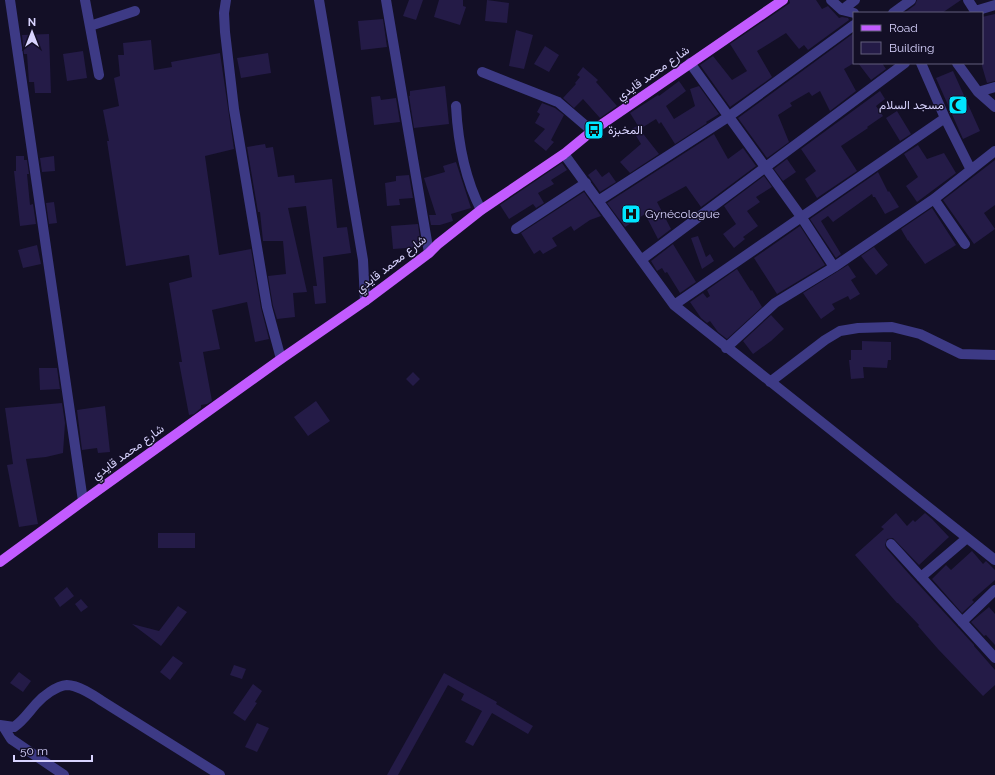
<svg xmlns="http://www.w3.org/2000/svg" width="995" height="775" viewBox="0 0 995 775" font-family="Raleway,Vazirmatn,sans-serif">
<rect width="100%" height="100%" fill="#130f26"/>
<path fill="#241b47" d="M409,0h14l-7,20 -13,-4z
M439,0h24v6l3,1 -6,18 -26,-8z
M487,0l22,3 -2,20 -22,-2z
M789,0h27l6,9 6,-3 11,12 3,-1 6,1 1,2 -41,30 -4,-5 -5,4 -13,-16 -29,18 15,26 -42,30 -30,-42 13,-9 19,24 15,-9 -17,-27 60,-41z
M917,0h44l-19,13h-38l11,-8z
M995,14v67l-8,2 -5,-17v-49z
M383,19l4,28 -26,3 -3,-29z
M516,30l17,5 -9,34 -15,-3z
M854,33v30l-10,6 12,22 -26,20 -10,-20 -8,5 -3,-4 -19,11 2,3 -14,9 11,27 -22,16 -29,-40z
M49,34l2,59h-16l-1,-11h-5l-2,-28h-3l-2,-19z
M151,40l3,30 18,-3 -1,-5 49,-9 14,96 -29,7 14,99 32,-6 10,59 8,31 -14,3 -8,-40 -35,8 8,39 -17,3 9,49 -5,3 -6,1v3l-7,6 -5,1 -10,-53h3l-13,-79 23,-6 -3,-22 -63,11 -19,-125h2l-6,-31 16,-4 -5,-28 6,-2 -2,-21h6l-1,-12z
M545,46l14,9 -10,17 -15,-8z
M83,51l4,27 -20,3 -4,-27z
M268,53l3,20 -30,5 -4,-20z
M858,63h24l4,6 -15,11z
M583,67l15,13 -2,2 21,24 -17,12 -17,-19 -9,9 -11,-10 13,-14 -1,-1 5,-6 -3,-2z
M953,71l27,60 -17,8 -27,-61z
M679,81l7,10 -20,15 8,13 21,-13 -5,-17 9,-3 20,28 -13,8 1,1 -32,21 -14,-22 -2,2 -3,-5 -16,10 -10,-16 28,-18 1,1z
M445,86l4,38 -35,4 -5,-32h1v-5z
M880,91l5,8 -9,7 7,10 -16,11 1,1 -27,18 16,25 -40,27 -12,-19 11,-8 -15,-22z
M380,96l1,4 15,-2 4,24 -26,3 -3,-28z
M542,103l13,5 9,7 -13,25 3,2 -8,9 -12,-10 11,-12 -10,-6 5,-9 -3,-2z
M897,111l14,23 -11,7 -14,-23z
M637,126l22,28 -29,19 -10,-11 21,-18 -9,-15z
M714,134l14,25 15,-11 13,18 -55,41 -15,-21 -29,16 14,27 -13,10 -13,-25 -20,13 -18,-24z
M265,144l1,4 7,-1 5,30 16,-2 1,8 37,-4 5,49 10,-1 4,26 -28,4 3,46 -11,1 -2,-18h4l-11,-80 -18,2 19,84 -14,1 2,24 -18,2 -4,-13 -5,-30 18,-2 -3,-33h-20l-3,-29h-2l-11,-65z
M918,145l9,14 17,-6 12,20 -39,29 -11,-16 12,-9 -14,-23z
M16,156h8v4h3l2,14h-2l3,31 3,-1 3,20 -16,2 -6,-55h2z
M54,156l1,15 -13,1 -2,-14z
M787,159l9,13 -13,9 -9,-12z
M995,160v45l-11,8 11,16 -21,15 -31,-44z
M456,162l15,46 -20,6 2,7 -13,4h-9l-2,-10h7l-12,-37 21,-6 -2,-6z
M562,163l5,7 -16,10 3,4 -16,9 6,10 -8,5 -3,-4 -24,15 -9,-14z
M596,169l6,8 7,-5 7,10 -16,10 -12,-17z
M878,172l10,20 1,-1 10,16 -14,7 -10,-17h-2l-1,-3 -39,28 -5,-6 -7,5 20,33 -5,4 -26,-39z
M409,175l4,23 -14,1 1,6 -13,1 -2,-23 11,-2v-5z
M764,176l8,11 -16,10 4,5 -13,9 11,15 -15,11 2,2 -11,9 -11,-14 13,-10 -12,-18z
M584,192l17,24 -11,4 -16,11 -3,-5 -19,12 5,8 -14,8 -3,-4 -6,4 -13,-21z
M54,202l3,21 -8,1 -3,-21z
M932,208l24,37 -31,19 -17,-24v1l-7,-12z
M418,224l3,23 -28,2 -2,-23z
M800,226l25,39 -48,29 -23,-36z
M698,236l8,21 4,-3 4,7 -12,8 -11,-31z
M673,244l23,38 -16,11 -13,-21 -2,1 -3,-5 -5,3 -6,-10z
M37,245l4,19 -18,4 -5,-18z
M874,247l14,18 -12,10 -15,-19z
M848,265l8,12 -5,3 9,14 -10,6 -2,-4 -16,8 3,5 -14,10 -18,-26z
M737,269l14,22 1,-1 10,17 -35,32 -9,-7 -8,-11 -3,2 -6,-5 -11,-16 13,-9 4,5 3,-2 -3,-6z
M771,315l13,14 -13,12 -18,13 -10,-13z
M862,341l29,1v18h-3l-1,8 -24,-1 1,11 -13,1 -2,-19h2v-10h11z
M39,368h18l3,21 -20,1z
M413,372l7,7 -7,7 -7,-7z
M316,401l14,20 -22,15 -14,-19z
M62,403l3,20 -2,30 -17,4 -20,2 12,65 -19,3 -12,-62 6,-1 -8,-56z
M105,406l5,46 -12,1 -1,-5 -15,2 -5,-40z
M896,513l11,13 6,-6 2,2 10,-9 7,6 17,18 -30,28 -26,-27 -6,1 -2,6 1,3 23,26 65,71v1l21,24v15l-12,11 -45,-47 -20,-23 1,-1 -21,-22h-1l-42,-48 29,-26 -3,-2z
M158,533h37v15h-37z
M972,551l11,13 3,-3 9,9v10l-23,20 2,2 -12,11 -30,-34 14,-14 5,5z
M67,587l7,9 -14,11 -6,-9z
M81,599l7,8 -7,5 -6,-8z
M178,606l9,6 -26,34 -29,-22 27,7z
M989,607l6,7v31l-9,-10 -2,1 -13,-14z
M173,656l10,7 -13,17 -10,-8z
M234,665l12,4 -4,10 -12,-4z
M19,672l12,9 -8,11 -13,-9z
M444,673l53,29 -1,2 37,22 -5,8 -36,-21 -19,33 -8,-4 17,-31 -21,-11 3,-6 -16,-9 -50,90h-11z
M253,684l9,7 -7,11 2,1 -12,18 -12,-8z
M257,723l12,5 -12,24 -12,-5z"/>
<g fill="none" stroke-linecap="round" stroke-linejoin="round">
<path stroke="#3d3a85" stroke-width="10" d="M10,0l73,501
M85,0l14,75
M226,0l-2,13 1,19 9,77 33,198 14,52
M319,0l44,260 2,41
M386,0l43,253
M831,0l11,10 12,3
M968,0l7,11 20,-6
M842,10l13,-10
M893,13l18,-13
M90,26l45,-15
M690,63l112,155 32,49
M921,63l24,55 26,52
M957,63l21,29 17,-5
M482,72l76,30 34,29
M978,92l17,15
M456,106c2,37 8,71 25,104
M564,154l110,151 321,255
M934,199l31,45
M598,201l130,-84 126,-92
M516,229l70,-46
M641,260l264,-197
M674,305l271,-187
M726,348l49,-45 59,-36 100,-68 61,-48
M770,382l55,-42 15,-9 18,-3 34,-1 28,7 41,20 34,1
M891,544l104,114
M921,577l46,-39
M962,622l33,-32
M0,725l14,2c9,-6 14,-14 22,-23 7,-8 20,-18 31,-19 11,0 26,10 35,16l118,74
M3,726l8,13 53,36"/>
<path stroke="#c25bff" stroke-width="10" d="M0,562l83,-61 198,-142 84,-58 64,-48 9,-9 43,-34 83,-56 28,-23 191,-131"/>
</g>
<defs>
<symbol id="mosque-square" viewBox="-11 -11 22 22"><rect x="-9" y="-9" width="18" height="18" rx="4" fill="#00e5ff" stroke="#130f26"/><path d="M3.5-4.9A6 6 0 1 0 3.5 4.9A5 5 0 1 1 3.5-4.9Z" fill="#111"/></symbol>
<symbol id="bus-square" viewBox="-11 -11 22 22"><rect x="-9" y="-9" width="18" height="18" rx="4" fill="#00e5ff" stroke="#130f26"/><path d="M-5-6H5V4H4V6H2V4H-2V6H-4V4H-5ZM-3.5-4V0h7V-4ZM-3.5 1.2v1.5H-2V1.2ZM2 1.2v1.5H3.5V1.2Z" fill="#111"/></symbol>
<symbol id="hospital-square" viewBox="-11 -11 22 22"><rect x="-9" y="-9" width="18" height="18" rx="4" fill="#00e5ff" stroke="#130f26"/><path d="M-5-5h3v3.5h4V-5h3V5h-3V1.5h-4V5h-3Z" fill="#111"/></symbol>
</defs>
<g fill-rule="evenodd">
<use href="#mosque-square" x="947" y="94" width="22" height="22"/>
<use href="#bus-square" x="583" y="119" width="22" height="22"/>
<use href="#hospital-square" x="620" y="203" width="22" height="22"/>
</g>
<g text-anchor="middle" stroke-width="3" stroke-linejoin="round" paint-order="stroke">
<g font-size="12" fill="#d9d4ff" stroke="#130f26">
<text transform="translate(653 73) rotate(-35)" y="4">شارع محمد قايدي</text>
<text transform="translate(391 264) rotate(-38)" y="4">شارع محمد قايدي</text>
<text transform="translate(128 452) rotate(-36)" y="4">شارع محمد قايدي</text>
</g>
<g font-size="12" fill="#d9d4ff" stroke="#130f26" text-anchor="start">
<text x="944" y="109" text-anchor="end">مسجد السلام</text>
<text x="608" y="134">المخبزة</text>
<text x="645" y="218">Gynécologue</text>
</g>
</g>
<rect x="853" y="12" width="130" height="52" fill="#130f26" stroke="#625e7d"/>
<rect x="861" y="25" width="20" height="6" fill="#c25bff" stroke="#625e7d"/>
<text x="889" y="32" font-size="12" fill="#d9d4ff">Road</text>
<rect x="861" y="42" width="20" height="12" fill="#241b47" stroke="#625e7d"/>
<text x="889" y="52" font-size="12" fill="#d9d4ff">Building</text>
<g transform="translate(32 32)" stroke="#130f26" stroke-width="3" paint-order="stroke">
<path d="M0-3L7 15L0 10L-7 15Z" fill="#d9d4ff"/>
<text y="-6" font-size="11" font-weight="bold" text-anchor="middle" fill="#d9d4ff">N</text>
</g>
<path d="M14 755v6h78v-6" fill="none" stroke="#d9d4ff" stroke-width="2"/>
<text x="20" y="755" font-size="12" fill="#d9d4ff" stroke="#130f26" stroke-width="3" paint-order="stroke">50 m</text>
</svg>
